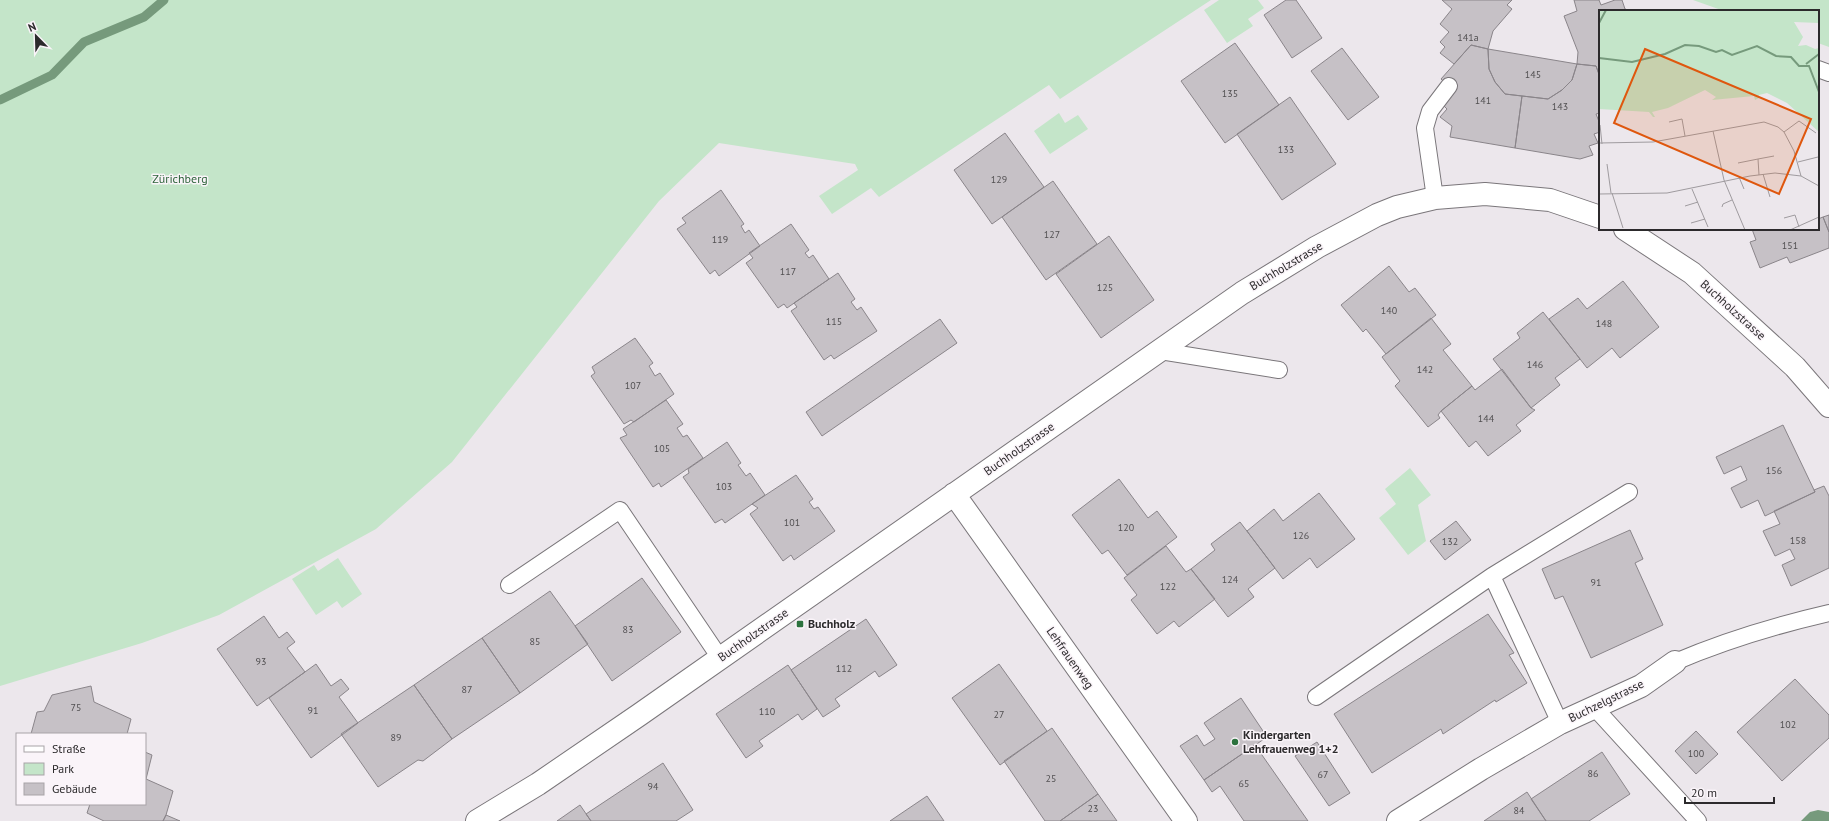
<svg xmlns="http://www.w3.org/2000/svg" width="1829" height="821" viewBox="0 0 1829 821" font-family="'PT Sans',sans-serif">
<rect width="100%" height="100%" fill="#ece7ec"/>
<path fill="#c4e5c9" d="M0,0h1211l-151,99 -11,-14 -170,112 -8,-9 -39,26 -13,-18 39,-26 -3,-6 -136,-21 -60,58 -207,261 -76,67 -157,86 -77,28 -142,43z
M1219,0h39l6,8 -16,11 5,7 -26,17 -23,-33z
M1693,0h136v47l-11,-4v-32h-94z
M1059,113l6,10 13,-8 10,14 -38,25 -16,-23z
M1410,468l21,27 -13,10 8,36 -18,14 -29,-37 17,-14 -11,-15z
M338,558l24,36 -20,14 -5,-7 -21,14 -24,-36 22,-14 4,6z"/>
<path fill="#769a7c" d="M1818,810l11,2v9h-28l9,-9z"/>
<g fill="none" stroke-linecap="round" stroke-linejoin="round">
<path stroke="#769a7c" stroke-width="9" d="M0,100l52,-25 32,-33 60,-25 20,-17"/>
</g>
<path fill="#c6c1c6" stroke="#8a858a" d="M1286,0h10l26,38 -30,20 -28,-43z
M1442,0h70l-5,5 5,4 -19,22 -5,18 -17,-4 -17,19 -14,-11 5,-6 -5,-5 9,-10 -9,-8 12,-15z
M1574,0h25l2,5 14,-5h7l3,9 5,2h-30v66l-4,-11 -19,-2 1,-12 -14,-36 13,-5z
M1235,43l44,62 -54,38 -44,-62z
M1471,45l17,4 1,20 6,13 10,12 17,2 -7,52 -65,-11 2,-11 -12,-9 7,-8 -6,-6 11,-14 -11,-10z
M1342,48l37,49 -31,23 -37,-49z
M1488,49l89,15 -5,16 -10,10 -14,9 -43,-5 -10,-12 -6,-13z
M1577,64l19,2 4,11v36l-4,1 4,10v8l-6,2 4,9 -9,3 4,9 -13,4 -65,-11 7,-52 26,3 14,-9 10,-10z
M1290,97l46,67 -54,36 -45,-66z
M1005,133l39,54 -52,37 -38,-54z
M1053,181l44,63 -51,36 -44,-63z
M721,190l23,34 -3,2 4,7 4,-3 11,16 -41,30 -4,-6 -5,4 -33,-45 9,-6 -4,-5z
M1829,215v17l-6,-15z
M1823,217l6,15v16l-39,15 -3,-6 -27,11 -10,-26 6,-2 -4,-11h66v-10z
M791,224l18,26 -4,3 4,5 4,-3 16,24 -42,29 -3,-4 -6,4 -32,-45 7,-5 -4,-5z
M1109,236l45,64 -53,38 -45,-64z
M1389,266l20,26 6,-4 21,27 -50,39 -20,-25 -3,3 -22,-27z
M838,273l17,26 -4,3 6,8 4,-3 16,24 -43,28 -3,-4 -7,5 -33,-49 6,-4 -3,-4z
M1623,281l36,46 -39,31 -8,-10 -25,20 -38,-49 29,-21 9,11z
M1543,312l37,47 -25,19 5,7 -29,23 -38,-49 27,-21 -3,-5z
M1431,318l20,26 -8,6 29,36 -31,25 -3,4 2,3 -12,9 -33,-41 5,-5 -18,-24z
M940,319l17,24 -135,93 -16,-24z
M635,338l18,25 -4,3 6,10 5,-3 14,21 -40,28 -3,-2 -7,4 -33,-48 4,-3 -3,-6z
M1502,369l29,39 4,2 -19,15 5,6 -33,25 -12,-15 -7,6 -28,-36 31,-25 3,4z
M666,400l17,24 -6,4 6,9 4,-2 16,23 -42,29 -2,-4 -6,4 -33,-49 7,-3 -4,-6z
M1783,425l32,67 -50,24 -7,-16 -17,8 -10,-20 16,-8 -6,-14 -17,8 -8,-17z
M727,442l14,21 -3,2 8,11 4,-3 15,22 -40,28 -3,-4 -7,4 -32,-46 6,-4 -1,-4z
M796,475l17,24 -4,3 5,7 4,-2 17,24 -41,29 -3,-5 -8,6 -33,-47 8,-6 -6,-4z
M1119,479l29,39 9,-7 20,26 -50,38 -19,-25 -6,4 -30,-39z
M1824,486l5,10v72l-38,18 -9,-21 13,-6 -5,-10 -15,7 -12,-25 17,-7 -6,-13 41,-19 -1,-2z
M1319,493l36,46 -38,29 -7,-10 -27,21 -36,-48 27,-22 9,12z
M1456,521l15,19 -26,20 -15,-19z
M1240,522l35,46 -27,21 6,8 -26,20 -37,-48 24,-19 -4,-6z
M1630,530l13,29 -8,4 28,62 -72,33 -28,-62 -8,3 -13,-30z
M1166,546l20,26 5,-3 24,30 -36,28 -5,-6 -17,13 -26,-34 6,-5 -13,-17z
M642,578l39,54 -69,49 -37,-55z
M550,591l38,53 -68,49 -38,-55z
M1488,614l26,39 -5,2 18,28 -31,19 -1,-2 -52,34 -2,-5 -69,44 -38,-59z
M264,616l15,22 8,-6 8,10 -8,6 18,24 -48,34 -40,-57z
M866,619l31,46 -18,12 -4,-6 -40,28 5,7 -17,11 -32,-47z
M482,638l38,55 -68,46 -38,-54z
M316,664l15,22 10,-7 8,10 -10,8 19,26 -47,35 -42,-60z
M999,664l48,67 -47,34 -48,-67z
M788,665l29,44 -15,11 -4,-6 -39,27 4,5 -17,12 -30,-44z
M1795,679l34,36v23l-47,43 -45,-49z
M414,685l38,54 -29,22 -5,-1 -40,27 -37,-53z
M91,686l3,16 37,17 -4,15h-96l6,-22 7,-1 8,-16z
M1241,698l26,39 -63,43 -24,-34 17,-11 7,11 11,-7 -11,-16z
M1052,728l46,66 -38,27h-15l-41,-60z
M1696,731l22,23 -22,20 -21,-23z
M1317,742l33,51 -21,13 -34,-50z
M1255,745l53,76h-64l-24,-35 -8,6 -8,-12z
M145,752l7,3 -6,24 27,12 -7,24 -3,6h-59l-17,-8 3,-9h55z
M1602,752l28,42 -41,27h-43l-15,-22z
M663,763l30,47 -17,11h-85l-5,-7z
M1527,792l19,29h-62z
M1098,794l19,27h-57z
M927,796l17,25h-54z
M580,805l11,16h-34z
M166,815l14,6h-17z"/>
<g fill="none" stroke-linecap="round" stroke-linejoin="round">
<defs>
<path id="lane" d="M1818,69l11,4
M1435,198l-10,-70 5,-17 19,-25
M1160,351l119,19
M1492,576l137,-84
M509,585l111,-75 100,148
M1675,662c49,-21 102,-37 154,-49
M1316,697l176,-121 68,147
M1594,707l104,114"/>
<path id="street" d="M1625,229l67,44 103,94 34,39
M954,494l232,327
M477,821l61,-37 101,-69 603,-422 75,-46 60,-32 20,-8 38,-9 50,-4 65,6 50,17
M1398,821l83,-52 79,-46 81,-37 34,-24"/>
</defs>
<use href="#lane" stroke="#7a767a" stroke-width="18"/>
<use href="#street" stroke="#7a767a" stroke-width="24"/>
<use href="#lane" stroke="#fff" stroke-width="16"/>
<use href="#street" stroke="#fff" stroke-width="22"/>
</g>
<g fill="#2c723e" stroke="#faf4f9" stroke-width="1.5">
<rect x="796" y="620" width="8" height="8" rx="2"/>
<circle cx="1235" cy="742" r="4"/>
</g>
<g text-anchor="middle" stroke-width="3" stroke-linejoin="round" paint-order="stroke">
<g font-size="10" fill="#525052">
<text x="1468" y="41">141a</text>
<text x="1533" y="78">145</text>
<text x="1230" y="97">135</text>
<text x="1483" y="104">141</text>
<text x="1560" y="110">143</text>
<text x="1286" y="153">133</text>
<text x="999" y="183">129</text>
<text x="1052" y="238">127</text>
<text x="720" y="243">119</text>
<text x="1790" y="249">151</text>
<text x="788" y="275">117</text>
<text x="1105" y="291">125</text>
<text x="1389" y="314">140</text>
<text x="834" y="325">115</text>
<text x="1604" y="327">148</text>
<text x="1535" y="368">146</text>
<text x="1425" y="373">142</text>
<text x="633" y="389">107</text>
<text x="1486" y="422">144</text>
<text x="662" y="452">105</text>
<text x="1774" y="474">156</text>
<text x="724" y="490">103</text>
<text x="792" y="526">101</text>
<text x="1126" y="531">120</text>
<text x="1301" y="539">126</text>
<text x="1798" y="544">158</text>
<text x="1450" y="545">132</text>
<text x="1230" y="583">124</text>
<text x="1596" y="586">91</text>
<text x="1168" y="590">122</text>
<text x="628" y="633">83</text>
<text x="535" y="645">85</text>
<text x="261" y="665">93</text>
<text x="844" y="672">112</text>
<text x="467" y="693">87</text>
<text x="76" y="711">75</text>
<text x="313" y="714">91</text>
<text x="767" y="715">110</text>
<text x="999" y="718">27</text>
<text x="1788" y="728">102</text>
<text x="396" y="741">89</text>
<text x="1696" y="757">100</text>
<text x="1593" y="777">86</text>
<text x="1323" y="778">67</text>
<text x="1051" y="782">25</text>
<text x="1244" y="787">65</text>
<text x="653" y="790">94</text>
<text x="1093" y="812">23</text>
<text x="1519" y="814">84</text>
</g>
<g font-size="12" fill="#2b6238" stroke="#faf4f9">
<text x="180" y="183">Zürichberg</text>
</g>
<g font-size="12" fill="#2c2a2c" stroke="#faf4f9">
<text transform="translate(1286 266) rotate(-31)" y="4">Buchholzstrasse</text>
<text transform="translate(1733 310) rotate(42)" y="4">Buchholzstrasse</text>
<text transform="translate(1019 449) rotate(-35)" y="4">Buchholzstrasse</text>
<text transform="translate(753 635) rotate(-35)" y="4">Buchholzstrasse</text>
<text transform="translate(1070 658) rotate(55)" y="4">Lehfrauenweg</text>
<text transform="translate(1606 701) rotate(-26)" y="4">Buchzelgstrasse</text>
</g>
<g font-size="12" font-weight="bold" fill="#2c2a2c" stroke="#faf4f9" text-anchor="start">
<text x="808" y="628">Buchholz</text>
<text x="1243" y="739">Kindergarten<tspan x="1243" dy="14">Lehfrauenweg 1+2</tspan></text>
</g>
</g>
<g transform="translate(1599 10)">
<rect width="220" height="220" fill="#ece7ec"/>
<path d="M0,0l220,1v12l-25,-1 9,15 -5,9 8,-1 9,4 4,-1v84l-32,-29 -20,-10 -8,2v3l-4,2 -1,-4 -42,4 4,-3 -11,-7 -37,18 -16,4 3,5h-2l-4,-5 -50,-3z" fill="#c4e5c9"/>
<path fill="none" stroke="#769a7c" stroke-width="2" d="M0,13l7,-13M0,48l33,4 33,-8 20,-9 14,1 17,6 6,-2 10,5 25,-9 19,10 15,1 8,9h10l10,26M207,54l13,-10"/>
<path fill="none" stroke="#9f9b9f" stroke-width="1" d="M70,112l13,-3 3,17M1,115l2,19M114,121l11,49 21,50M185,122l15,-11 17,12M0,133l54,-1 111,-20 14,5 6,5 10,19 7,25M159,149l16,-3M199,152l20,-5M139,153l20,-4 1,16M8,154l4,29M164,164l7,23M202,166l18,10M140,167l5,12M93,179l16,38M13,183l11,35M0,184l68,-1 83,-17 25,-3 26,3M86,196l13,-4M123,197l1,-3 9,-4M185,208l11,-3 4,12M92,213l14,-4M191,220l29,-13"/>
<path fill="#df570e" fill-opacity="0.15" stroke="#df570e" stroke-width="2" d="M46,39l166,70 -32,75 -165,-71z"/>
<rect width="220" height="220" fill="none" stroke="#2c2a2c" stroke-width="2"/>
</g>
<rect x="16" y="733" width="130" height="72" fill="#faf4f9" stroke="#a8a3a7"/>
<rect x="24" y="746" width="20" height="6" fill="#ffffff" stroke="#a8a3a7"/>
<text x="52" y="753" font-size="12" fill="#2c2a2c">Straße</text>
<rect x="24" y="763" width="20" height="12" fill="#c4e5c9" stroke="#a8a3a7"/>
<text x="52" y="773" font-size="12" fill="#2c2a2c">Park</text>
<rect x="24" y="783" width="20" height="12" fill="#c6c1c6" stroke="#a8a3a7"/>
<text x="52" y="793" font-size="12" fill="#2c2a2c">Gebäude</text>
<g transform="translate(36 36) rotate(337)" stroke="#faf4f9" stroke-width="3" paint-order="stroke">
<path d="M0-3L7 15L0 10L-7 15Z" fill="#2c2a2c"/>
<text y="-6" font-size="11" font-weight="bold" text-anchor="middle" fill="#2c2a2c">N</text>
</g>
<path d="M1685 797v6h89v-6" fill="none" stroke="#2c2a2c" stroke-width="2"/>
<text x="1691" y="797" font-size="12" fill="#2c2a2c" stroke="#faf4f9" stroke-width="3" paint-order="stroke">20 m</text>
</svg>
